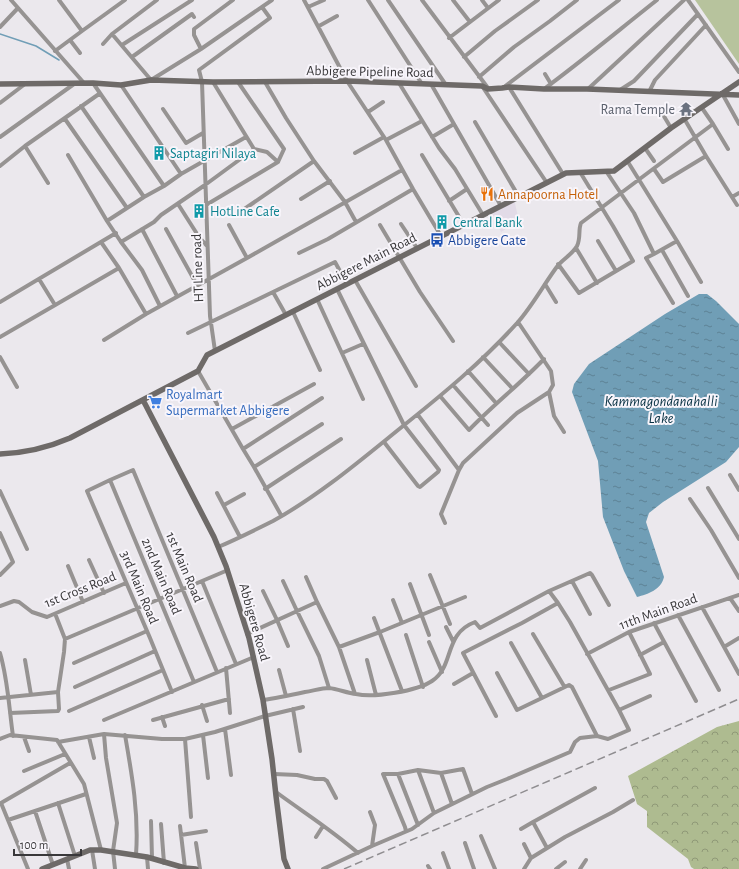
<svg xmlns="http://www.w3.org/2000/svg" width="739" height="869" viewBox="0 0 739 869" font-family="'Alegreya Sans',sans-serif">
<defs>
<pattern id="forest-crowns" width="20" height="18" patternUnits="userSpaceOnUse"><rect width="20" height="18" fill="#aebb90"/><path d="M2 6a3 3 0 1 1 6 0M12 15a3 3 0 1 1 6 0" fill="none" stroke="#8f9977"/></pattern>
<pattern id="water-ripples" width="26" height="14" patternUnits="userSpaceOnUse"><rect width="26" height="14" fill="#709eb6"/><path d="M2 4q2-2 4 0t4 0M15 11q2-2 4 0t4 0" fill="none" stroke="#5d8295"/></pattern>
</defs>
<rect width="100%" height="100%" fill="#ebe8ed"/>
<path fill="#e2dbe7" d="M514,199l5,22 -18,11 -10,-21z"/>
<path fill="url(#forest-crowns)" d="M739,721v148h-45l-3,-2 -3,-8 -41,-32v-16l-10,-7 -9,-28 89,-49z"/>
<path fill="#b7c39d" d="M695,0h44v64z"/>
<path fill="url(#water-ripples)" d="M699,294h8l9,7 23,23v123l-13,15 -63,40 -14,11 -3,9 18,55c-3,13 -16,17 -27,20l-13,-26 -21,-54 -5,-56 -26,-69 2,-8 15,-20 76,-50z"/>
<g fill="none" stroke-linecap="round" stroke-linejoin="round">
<path stroke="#709eb6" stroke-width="1.5" d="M0,34l36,12 23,14"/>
<path stroke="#969392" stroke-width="4" d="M11,0l73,83
M304,0l43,81 39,59 27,49 28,47
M368,0l54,84
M388,0l58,85
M422,0l66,88
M453,0l17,22
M482,0l6,8
M688,0l51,72
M308,7l16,-7
M319,26l18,-10
M0,27l18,-19
M82,31l43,-31
M112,34l39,46 50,-31 -7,-14v-6l39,-29
M449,38l50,-38
M70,40l10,13
M103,44l9,-10 45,-34
M122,45l70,-45
M201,49l71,-49
M55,51l27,-20 -23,-31
M132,57l60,-43 2,3
M464,57l31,-26 43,-31
M545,74l6,10
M479,77l35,-30 36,-26 27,-21
M238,82l46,67 -6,13
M265,82l21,36 28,43 31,41 11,20
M399,83l40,65 16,21 28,46
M431,84l70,122
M121,85l60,89 -17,12
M482,86l65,97
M504,87l115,-87
M509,87l54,87
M544,89c38,-28 75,-59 113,-89
M588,89l96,-89
M620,90l14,-9 64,-67
M649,92l6,-12 51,-55
M723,95l16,29
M0,103l25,-19
M81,106l63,91
M659,108l12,20
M163,109l23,34 17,-10
M368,112l15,-10
M65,119l62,89
M475,122l44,75
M713,124l15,25
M0,137l74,-53
M432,137l22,-13
M386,140l36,-19
M25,146l23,37
M645,148l9,13
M355,153l29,-16
M68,155l39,66 37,-24 20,-11 -71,-103
M422,155l42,70
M706,156l31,49
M628,162l49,79
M0,166l25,-20 74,-52
M654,169l9,13 43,-26 -21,-36
M606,171l28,42 20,41 -8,4 27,45
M181,174l65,-37
M732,197l7,-4
M301,199l29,-18
M449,201l18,-12
M178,204l21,33 8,9
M206,205l72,-43 -11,-10 -13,-3
M240,212l74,-51
M107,221l14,21 33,-20 7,-7 44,-30 49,-36 -41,-67
M401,224l16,24
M380,225l40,67 33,49
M142,229l35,67
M166,229l31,56
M598,241l18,30
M121,242l21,28 18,36
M576,248l21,35
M662,250l26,46
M299,253l29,-14 85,-50
M654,254l23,-13 24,41
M247,258l155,-88
M558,264l21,29 54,-32 -20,-35 -33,-54
M119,268l27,46
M39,279l16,26
M355,280l61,106
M545,284l11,18
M337,289l67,136 35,45 -1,2 -18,15 -2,-1 -34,-44
M273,292l62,-30 12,22
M317,299l46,100
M0,302l116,-69
M293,312l27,58
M188,333l85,-41 13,23
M0,337l119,-69 -18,-26
M104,340l42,-26 101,-56 -18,-33
M499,342l30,32
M215,351l-5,-35 -8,-234 -3,-12 71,-52 -8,-11
M342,353l21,-9
M0,357l17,30
M483,357l29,31
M198,371l45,78
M468,371l28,32
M453,385l35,40
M549,392l5,24 10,16
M440,396l29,34c24,-25 51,-46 75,-71
M418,415l41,55 -18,44 4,9
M322,424l-68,43 -11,-18 79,-51
M232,429l82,-45
M254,467l27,48
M459,470l4,-7 54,-50 32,-21 4,-7 -2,-14 -33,-49
M730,475l9,15
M110,480l84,202
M708,488l31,51
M265,489l76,-50
M0,491l27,58
M217,493l23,44
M690,499l21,31 28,48
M224,505l20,-11
M0,533l13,29 -13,13
M218,547c19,-8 37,-17 55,-26 47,-26 89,-62 130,-95 40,-32 80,-65 115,-104 14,-16 25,-36 38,-54 5,-8 16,-13 21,-22 4,-8 1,-16 4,-23l132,-99 -11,-16
M89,560l15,33
M68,566l15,36
M430,575l20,49
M202,581l34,83
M283,581l14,30 22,45 10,32
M572,581l18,33
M410,584l19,51
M263,591l14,29 11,26
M549,591l9,12
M730,598l9,13
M393,600l9,23
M317,602l22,45 41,-15 85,-35
M0,606l14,-5 5,1 13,10 15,5 79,-34
M702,607l37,67
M678,615l41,75
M374,618l28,73
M654,623l42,78
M446,627l7,14
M247,634l70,-32 -11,-25
M533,634l31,52
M406,635l17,52
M65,639l163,-69
M429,642l13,30
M511,643l31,55
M339,647l16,47
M724,647l15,-9
M0,653c8,27 9,55 13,83
M587,654l42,-22 110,-37
M640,655l24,-13
M25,660l6,35
M367,660l9,35
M74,663l73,-32
M226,668l4,45
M279,670l7,26
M497,673l20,37 52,-25 3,2 25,49
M454,684l19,-11
M75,687l80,-36
M609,690l41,-16 -21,-42
M172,692l-22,-54 -63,-147 23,-11 23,-10 84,202
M0,698l58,-6 6,-40 1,-13 -9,-23
M263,700c14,-2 28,-5 42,-8 8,-1 16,-4 24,-4 9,1 18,5 27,6 18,4 61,-3 76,-13 23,-15 11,-47 43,-59l5,6 69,-37 41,-18 2,2 17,30
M202,705l5,16
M293,709l7,42
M69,711l94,-41
M10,713l48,-2 1,-2 -1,-17
M496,716l-33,-63 59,-30 36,-20 12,19 49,88 31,-14
M162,717l3,9
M104,720l150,-63
M153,720l76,-21
M225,729l6,46
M104,734l2,24 11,65 -4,28 2,18
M125,735c7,40 14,79 11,120
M203,735l5,43
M24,737l5,14
M89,737l5,21
M0,739l10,-4 47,5 27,44 17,66
M185,739l6,78
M58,742l46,-8 58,5h23l30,-7 50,-16 38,-9
M418,770l16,43
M24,771l41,-17
M441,773l11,31
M274,774l23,1 18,4h9l3,2 9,17
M398,774l20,51
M276,792c27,20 56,38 82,61
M58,803l17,53
M35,811l18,54
M370,812l5,13 -3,21 40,-17 22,-16 53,-26 20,-8 63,-27 5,-10 5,-4 17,-2 11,3 21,-9 -10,-20
M8,820l78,-26
M151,821l1,37
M161,824l3,39
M180,826l5,42
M521,829l12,-7
M406,831l-1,-4 -22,-53h15l20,-4 23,3 22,-4 9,25
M181,835l25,-4
M481,836l14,33
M316,837l7,-11
M196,843l4,26
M465,843l9,26
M524,844l7,14
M547,848l-14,-26 62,-34
M92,850l3,19
M443,853l6,16
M147,857l1,12
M67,859l2,10
M428,866l2,3
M28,869l-27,-66 69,-40
M323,869l49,-23
M524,869l7,-11 34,-21 48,-25 20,-12
M556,869l9,-7
M580,869l6,-9"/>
<path stroke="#6e6a68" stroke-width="5.5" d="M0,84l93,-1 28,2 30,-5 62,2 134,-1 135,5 6,3 14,-1 7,-1 35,2h43l152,6
M143,400l71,137 12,29 23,72 14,62 9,59 4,37 8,63 4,10
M0,454c24,-1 47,-6 70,-16l128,-67 9,-16 359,-182 48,-2 57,-43 68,-46
M42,869l48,-19h11l46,7 38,11 11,1"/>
<path stroke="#8f8d90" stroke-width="1.5" stroke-dasharray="8 4" stroke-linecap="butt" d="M344,869l395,-170"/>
</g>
<defs>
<symbol id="temple-bare" viewBox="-9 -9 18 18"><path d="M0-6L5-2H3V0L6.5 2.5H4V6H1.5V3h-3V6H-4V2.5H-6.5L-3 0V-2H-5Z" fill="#6b7280" stroke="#f8f5fb" stroke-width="2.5" paint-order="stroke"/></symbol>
<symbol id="building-bare" viewBox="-9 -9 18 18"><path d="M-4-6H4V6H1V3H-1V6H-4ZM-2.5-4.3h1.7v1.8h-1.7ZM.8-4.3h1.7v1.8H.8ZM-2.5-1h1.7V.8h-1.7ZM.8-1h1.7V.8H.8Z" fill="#0f9aa8" stroke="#f8f5fb" stroke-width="2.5" paint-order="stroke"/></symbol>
<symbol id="restaurant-bare" viewBox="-9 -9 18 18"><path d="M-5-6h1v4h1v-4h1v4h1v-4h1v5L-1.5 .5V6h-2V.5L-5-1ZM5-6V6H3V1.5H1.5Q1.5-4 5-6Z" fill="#e8710a" stroke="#f8f5fb" stroke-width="2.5" paint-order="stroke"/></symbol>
<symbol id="bus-bare" viewBox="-9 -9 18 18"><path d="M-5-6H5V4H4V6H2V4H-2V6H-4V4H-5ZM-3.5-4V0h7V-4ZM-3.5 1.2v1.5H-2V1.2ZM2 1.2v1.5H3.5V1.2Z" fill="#1a4fb4" stroke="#f8f5fb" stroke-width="2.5" paint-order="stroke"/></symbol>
<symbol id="supermarket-bare" viewBox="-9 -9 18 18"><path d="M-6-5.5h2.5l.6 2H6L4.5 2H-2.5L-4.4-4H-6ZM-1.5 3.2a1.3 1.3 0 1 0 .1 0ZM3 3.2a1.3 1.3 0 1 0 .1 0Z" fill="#3f7fe0" stroke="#f8f5fb" stroke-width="2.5" paint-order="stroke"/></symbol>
</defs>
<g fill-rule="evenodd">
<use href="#temple-bare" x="676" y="99" width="20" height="20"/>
<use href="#building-bare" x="149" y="143" width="20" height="20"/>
<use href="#restaurant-bare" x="477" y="184" width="20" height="20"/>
<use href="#building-bare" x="189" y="201" width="20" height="20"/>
<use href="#building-bare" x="432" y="212" width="20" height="20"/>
<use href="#bus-bare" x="427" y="230" width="20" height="20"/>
<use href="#supermarket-bare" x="145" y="392" width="20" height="20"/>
</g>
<g text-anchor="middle" stroke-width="4" stroke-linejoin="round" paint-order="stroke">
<g font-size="14" fill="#39383a" stroke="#f8f5fb">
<text transform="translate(370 71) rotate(1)" y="5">Abbigere Pipeline Road</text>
<text transform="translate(366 261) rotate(-27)" y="5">Abbigere Main Road</text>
<text transform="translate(197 268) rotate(-92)" y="5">HT Line road</text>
<text transform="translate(185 567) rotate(67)" y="5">1st Main Road</text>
<text transform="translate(162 576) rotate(67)" y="5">2nd Main Road</text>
<text transform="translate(140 587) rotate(67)" y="5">3rd Main Road</text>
<text transform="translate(80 589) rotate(-22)" y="5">1st Cross Road</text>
<text transform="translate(658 611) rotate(-20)" y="5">11th Main Road</text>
<text transform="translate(255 622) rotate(74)" y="5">Abbigere Road</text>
</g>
<g font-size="14" fill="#5b616d" stroke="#f8f5fb" text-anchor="end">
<text x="675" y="114">Rama Temple</text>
</g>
<g font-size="14" fill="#0d838f" stroke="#f8f5fb" text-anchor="start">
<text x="170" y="158">Saptagiri Nilaya</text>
<text x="210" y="216">HotLine Cafe</text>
<text x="453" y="227">Central Bank</text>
</g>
<g font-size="14" fill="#c56008" stroke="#f8f5fb" text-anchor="start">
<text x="498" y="199">Annapoorna Hotel</text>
</g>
<g font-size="14" fill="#164399" stroke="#f8f5fb" text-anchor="start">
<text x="448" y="245">Abbigere Gate</text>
</g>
<g font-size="14" fill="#366cbe" stroke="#f8f5fb" text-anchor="start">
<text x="166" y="399">Royalmart<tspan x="166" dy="16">Supermarket Abbigere</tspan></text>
</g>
<g font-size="15" font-style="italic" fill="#052f41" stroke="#f8f5fb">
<text x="661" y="406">Kammagondanahalli<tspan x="661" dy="17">Lake</tspan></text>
</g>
</g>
<path d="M14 849v6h67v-6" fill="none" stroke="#39383a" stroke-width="2"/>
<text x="20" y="849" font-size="12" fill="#39383a" stroke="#f8f5fb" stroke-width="3" paint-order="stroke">100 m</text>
</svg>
